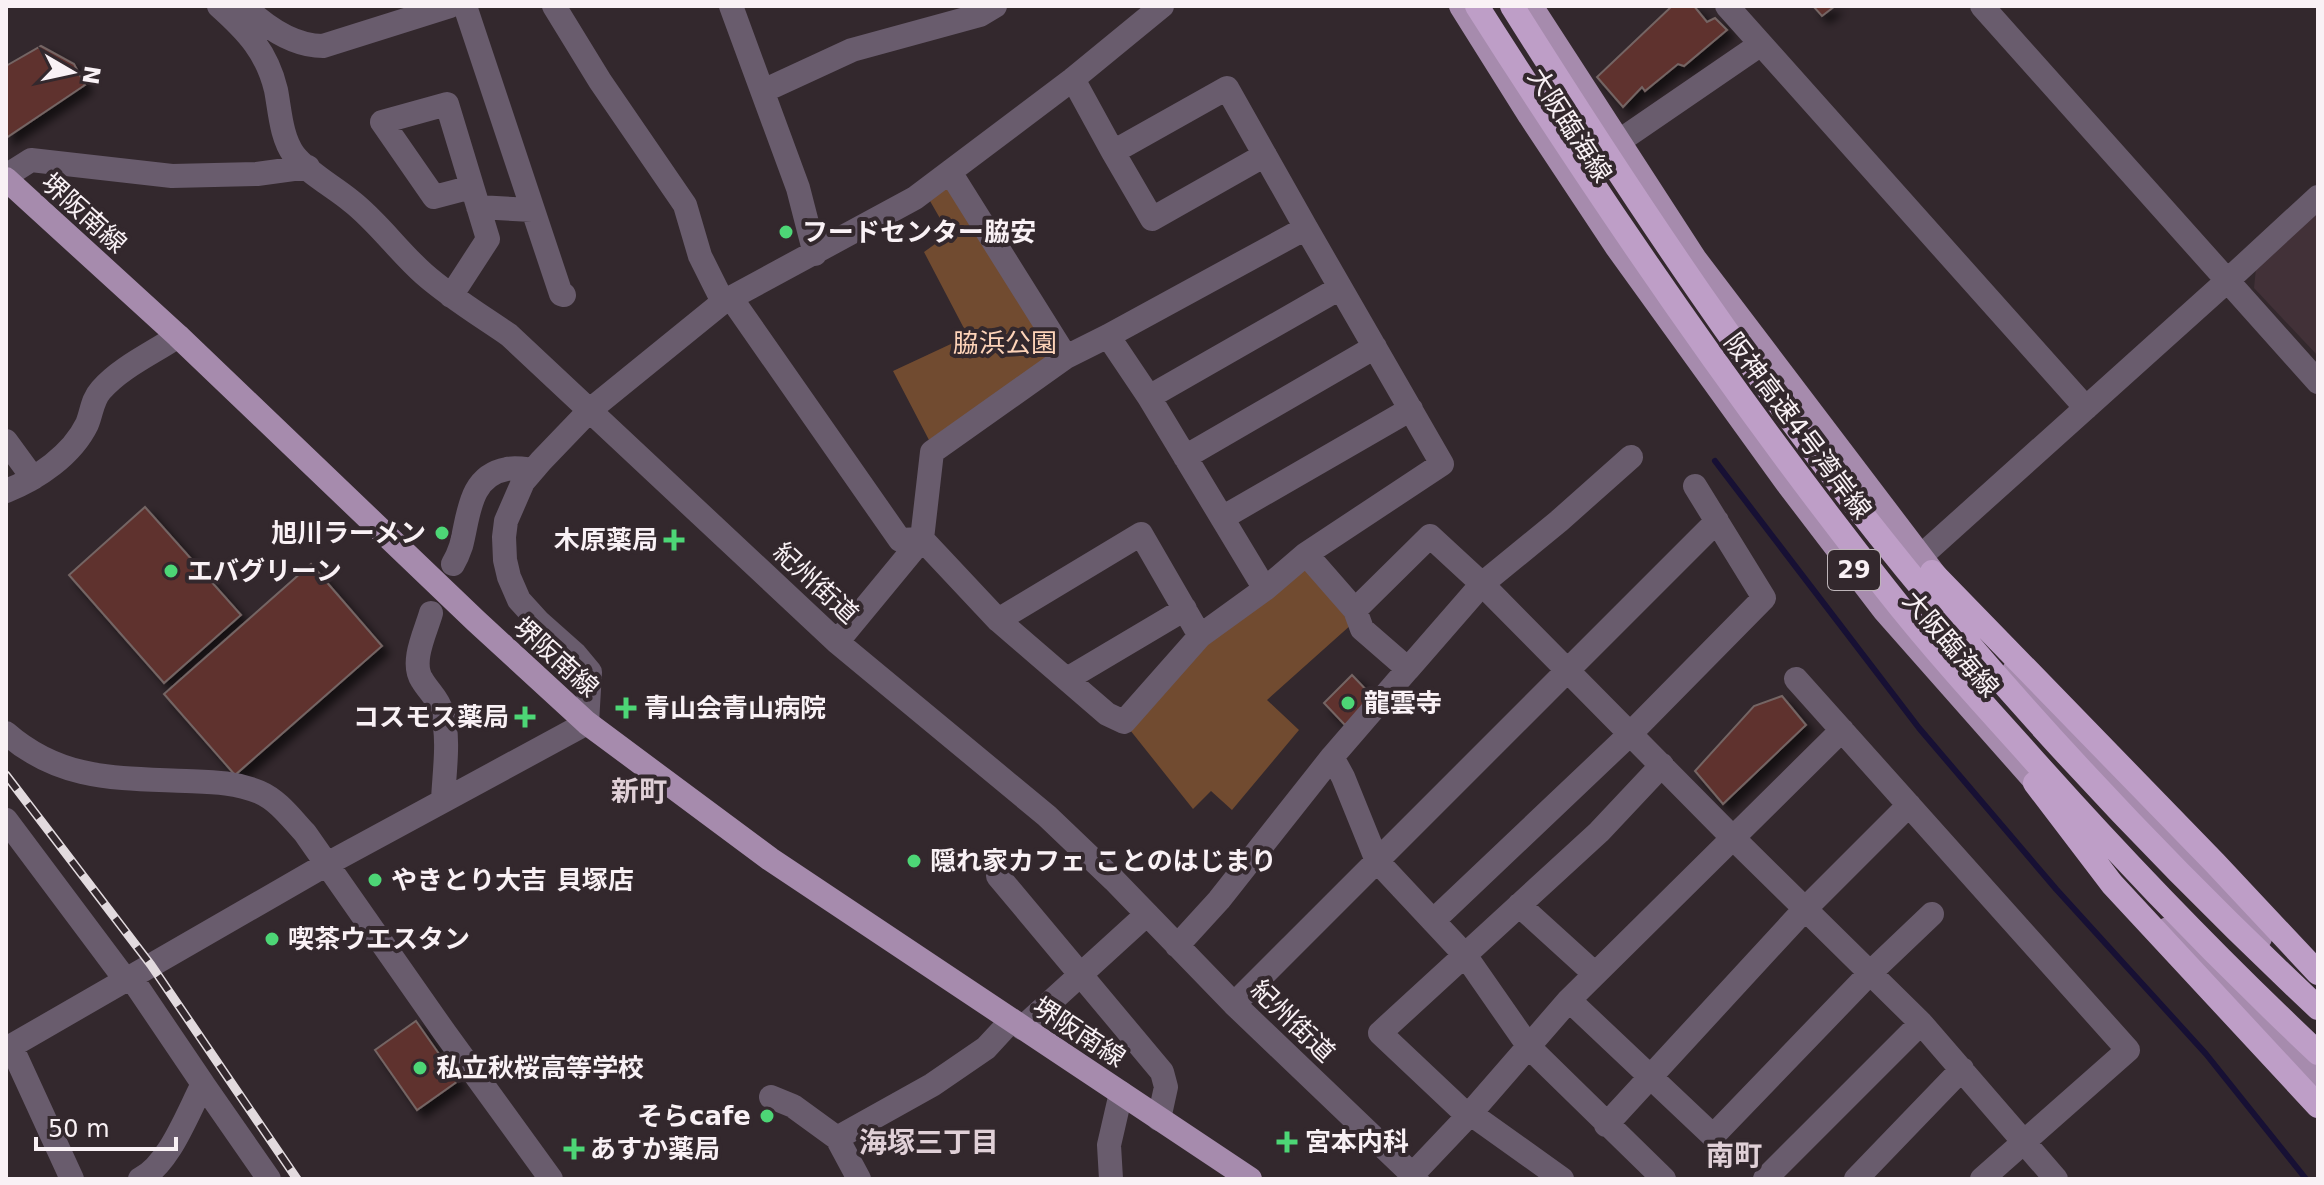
<svg xmlns="http://www.w3.org/2000/svg" width="2324" height="1185" viewBox="0 0 2324 1185" font-family="'DejaVu Sans','Noto Sans JP',sans-serif">
<defs>
<filter id="shadow"><feDropShadow dx="7" dy="7" stdDeviation="4" flood-color="#0009"/></filter>
</defs>
<rect width="100%" height="100%" fill="#33282d"/>
<path fill="#423138" d="M2318,212v144l-64,-68 2,-20z"/>
<path fill="#714b30" d="M950,184l105,171 -126,85 -36,-69 75,-35 -44,-84 25,-18 -19,-33z
M1303,567l49,57 -85,76 32,30 -67,80 -21,-19 -18,18 -63,-79 75,-84z"/>
<g fill="none" stroke-linecap="round" stroke-linejoin="round">
<path stroke="#171034" stroke-width="6" d="M1715,461l204,267 137,161 150,165 100,125"/>
</g>
<path fill="#5f312f" stroke="#746564" stroke-width="2" filter="url(#shadow)" d="M1672,6h22l13,16 8,-4 12,12 -43,36 -6,-2 -33,27 -3,-4 -19,20 -26,-30z
M1813,6h22l-13,10z
M41,46l33,18 11,21 -79,53v-72z
M145,507l96,108 -77,68 -95,-108z
M311,564l71,82 -147,129 -71,-81z
M1352,675l21,22 -28,28 -21,-22z
M1782,696l24,29 -83,79 -28,-33 59,-65z
M416,1021l42,60 -41,29 -42,-60z"/>
<g fill="none" stroke-linecap="round" stroke-linejoin="round">
<path stroke="#695c6d" stroke-width="24" d="M219,6c28,25 48,46 57,84 4,21 5,47 18,65 15,19 39,31 57,46 27,21 47,50 73,73 26,23 56,41 85,61l328,307 210,174 67,64 120,124 183,175
M244,6c21,20 48,40 79,40l127,-40
M465,6l96,288 3,1
M554,6l46,75 85,124 15,51 23,46
M731,6l67,182 17,66
M1727,6l359,402
M1982,6l336,376
M1073,79l40,73 114,-64 79,140 136,236 -136,90 -41,35 -65,47 -76,86 -17,-8 -109,-94 -76,-81 10,-87 134,-95 42,-21 198,-108
M763,91l89,-41 128,-35 15,-9
M1618,142l143,-98
M1113,152l39,67 113,-64
M950,172l116,185
M6,176l25,-16 141,16 85,-2 51,-7
M478,207l54,3
M451,296l37,-57 -41,-135 -65,18 52,75 38,-10
M731,298l169,242 22,-1
M1108,336l41,61 116,192
M1149,397l191,-109
M6,441l27,37
M1185,457l190,-110
M6,491c31,-12 66,-36 81,-67 5,-12 5,-24 14,-34 20,-23 52,-37 77,-54
M1222,518l189,-109
M1306,554l49,56 75,-74 52,48 250,253 189,186 135,156
M1920,557l307,-276 91,-84
M453,564c3,-5 6,-12 8,-18 8,-29 7,-70 46,-77 8,-2 18,0 26,1
M431,613c-5,18 -21,49 -9,67 7,12 16,18 20,32 8,27 2,61 1,89
M998,620l143,-86 59,102
M837,642l85,-103
M1408,669l74,-85 77,-63 72,-64
M1067,679l118,-70
M1796,679l332,371 -146,129
M6,733c55,48 111,45 180,48 25,1 49,1 73,11 19,8 32,26 46,41l140,200 106,146
M1332,757l11,20 34,84 88,94 64,92 135,132
M6,820l119,159
M998,876l164,196 4,15 -7,32
M1519,905l76,69
M1433,921l196,-186 135,-137 -69,-112
M1177,946l42,-46 113,-143 76,-88 -46,-40 -7,-19
M130,976l73,108c-15,28 -34,81 -63,95
M1569,1000l144,136 157,-163 62,-59
M1234,1004l483,-483
M1022,1028l124,-113
M11,1046l61,133
M6,1049l321,-185 260,-141 3,-51 -15,-18 -36,-32 -20,-22 -10,-23 -4,-17 -1,-23 2,-16 17,-39 18,-21 49,-51 133,-108 192,-104 158,-119 89,-73
M203,1084l66,95
M771,1097l22,9 44,32 22,41
M1606,1125l199,-216 104,-104
M837,1138l95,-53 54,-37 25,-27
M1413,1174l55,-58 101,-116 273,-270
M1111,1179l-2,-34 12,-52
M1562,1179l-84,-60 -10,-3 -88,-83 219,-201 63,-67
M1765,1179l156,-156
M1856,1179l106,-110"/>
<path stroke="#a68bad" stroke-width="24" d="M1461,6l69,110 86,130 171,237 97,127 166,188
M1531,6l164,253 249,328
M6,179l172,157 298,285 111,102 183,136 480,320
M2014,671l128,142 118,125
M2168,929l150,147"/>
<path stroke="#be9ec7" stroke-width="24" d="M1477,6c127,200 261,396 408,582 43,55 90,107 137,159 94,106 192,208 296,306
M1512,6c122,194 249,385 394,563 127,155 266,302 412,439
M1932,572l283,291 103,110
M2035,783l77,101 206,222"/>
<defs>
<path id="rail" d="M6,775l145,190 146,214"/>
</defs>
<use href="#rail" stroke="#e2dade" stroke-width="9"/>
<use href="#rail" stroke="#33282d" stroke-width="6" stroke-dasharray="18" stroke-linecap="butt"/>
</g>
<g fill="#4dd676" stroke="#33282d" stroke-width="3">
<circle cx="786" cy="232" r="8"/>
<circle cx="442" cy="533" r="8"/>
<path d="M670 528h8v8h8v8h-8v8h-8v-8h-8v-8h8z"/>
<circle cx="171" cy="571" r="8"/>
<circle cx="1348" cy="703" r="8"/>
<path d="M622 696h8v8h8v8h-8v8h-8v-8h-8v-8h8z"/>
<path d="M521 705h8v8h8v8h-8v8h-8v-8h-8v-8h8z"/>
<circle cx="914" cy="861" r="8"/>
<circle cx="375" cy="880" r="8"/>
<circle cx="272" cy="939" r="8"/>
<circle cx="420" cy="1068" r="8"/>
<circle cx="767" cy="1116" r="8"/>
<path d="M1283 1130h8v8h8v8h-8v8h-8v-8h-8v-8h8z"/>
<path d="M570 1137h8v8h8v8h-8v8h-8v-8h-8v-8h8z"/>
</g>
<g text-anchor="middle" stroke-width="8" stroke-linejoin="round" paint-order="stroke">
<rect fill="#33282d" stroke="#beb5b9" stroke-width="2" x="1828" y="550" width="52" height="40" rx="6"/>
<g font-size="24" font-weight="bold" fill="#f9f1f5">
<text x="1854" y="578">29</text>
</g>
<g font-size="26" fill="#f9f1f5" stroke="#33282d">
<text transform="translate(1570 125) rotate(57)" y="9">大阪臨海線</text>
<text transform="translate(84 213) rotate(42)" y="9">堺阪南線</text>
<text transform="translate(1798 426) rotate(53)" y="9">阪神高速4号湾岸線</text>
<text transform="translate(816 583) rotate(43)" y="9">紀州街道</text>
<text transform="translate(1951 644) rotate(49)" y="9">大阪臨海線</text>
<text transform="translate(556 657) rotate(42)" y="9">堺阪南線</text>
<text transform="translate(1293 1021) rotate(44)" y="9">紀州街道</text>
<text transform="translate(1079 1032) rotate(33)" y="9">堺阪南線</text>
</g>
<g font-size="26" font-weight="bold" fill="#f9f1f5" stroke="#33282d" text-anchor="start">
<text x="802" y="241">フードセンター脇安</text>
<text x="426" y="542" text-anchor="end">旭川ラーメン</text>
<text x="658" y="549" text-anchor="end">木原薬局</text>
<text x="187" y="580">エバグリーン</text>
<text x="1364" y="712">龍雲寺</text>
<text x="644" y="717">青山会青山病院</text>
<text x="509" y="726" text-anchor="end">コスモス薬局</text>
<text x="930" y="870">隠れ家カフェ ことのはじまり</text>
<text x="391" y="889">やきとり大吉 貝塚店</text>
<text x="288" y="948">喫茶ウエスタン</text>
<text x="436" y="1077">私立秋桜高等学校</text>
<text x="751" y="1125" text-anchor="end">そらcafe</text>
<text x="1305" y="1151">宮本内科</text>
<text x="590" y="1158">あすか薬局</text>
</g>
<g font-size="26" fill="#fed4b9" stroke="#33282d">
<text x="1005" y="352">脇浜公園</text>
</g>
<g font-size="28" font-weight="bold" fill="#e0d0d7" stroke="#33282d">
<text x="639" y="801">新町</text>
<text x="929" y="1152">海塚三丁目</text>
<text x="1734" y="1165">南町</text>
</g>
</g>
<rect width="2324" height="1185" fill="none" stroke="#f9f1f5" stroke-width="16"/>
<g transform="translate(72 72) rotate(99)" stroke="#33282d" stroke-width="6" paint-order="stroke">
<path d="M0-6L14 30L0 20L-14 30Z" fill="#f9f1f5"/>
<text y="-12" font-size="22" font-weight="bold" text-anchor="middle" fill="#f9f1f5">N</text>
</g>
<path d="M36 1137v12h140v-12" fill="none" stroke="#f9f1f5" stroke-width="4"/>
<text x="48" y="1137" font-size="24" fill="#f9f1f5" stroke="#33282d" stroke-width="6" paint-order="stroke">50 m</text>
</svg>
